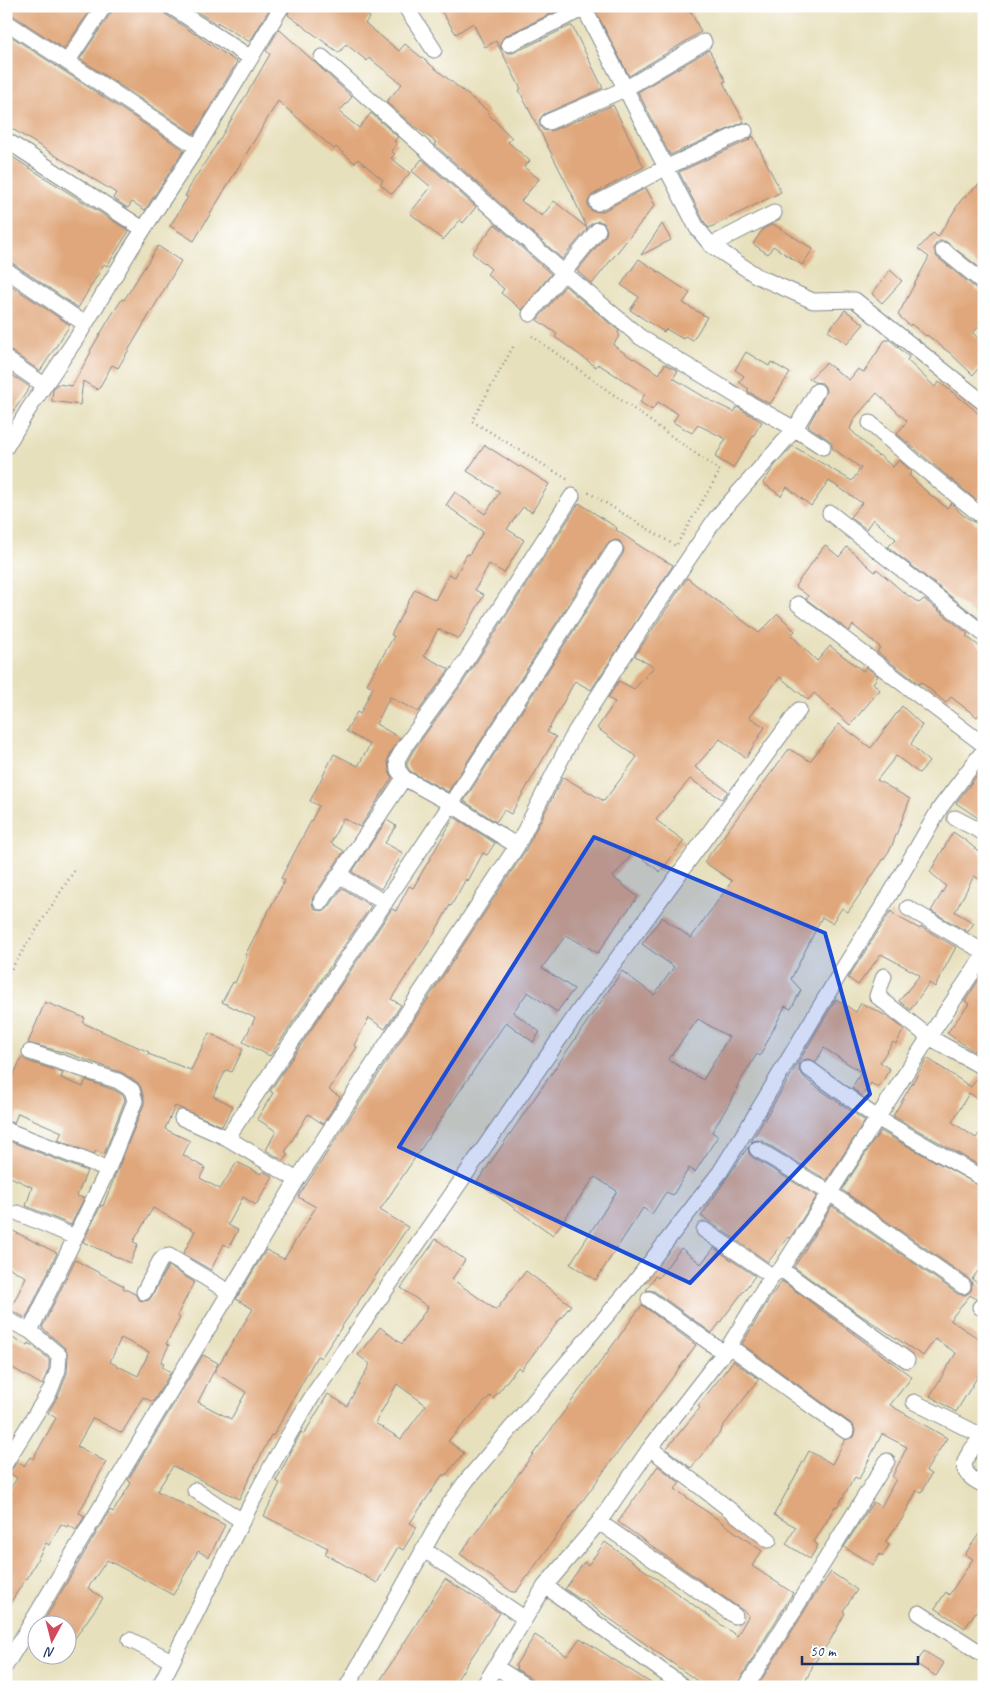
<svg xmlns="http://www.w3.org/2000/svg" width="990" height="1693" viewBox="0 0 990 1693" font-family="Caveat,sans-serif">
<rect width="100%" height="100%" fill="#fff"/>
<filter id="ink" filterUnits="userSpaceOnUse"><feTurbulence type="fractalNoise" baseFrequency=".02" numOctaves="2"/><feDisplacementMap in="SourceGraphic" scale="10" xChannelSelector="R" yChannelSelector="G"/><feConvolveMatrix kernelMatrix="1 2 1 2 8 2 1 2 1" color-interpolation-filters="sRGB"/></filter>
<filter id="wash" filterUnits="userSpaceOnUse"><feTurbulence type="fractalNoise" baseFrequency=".0096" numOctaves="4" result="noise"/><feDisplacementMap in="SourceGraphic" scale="20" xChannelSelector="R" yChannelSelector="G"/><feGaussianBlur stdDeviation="1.12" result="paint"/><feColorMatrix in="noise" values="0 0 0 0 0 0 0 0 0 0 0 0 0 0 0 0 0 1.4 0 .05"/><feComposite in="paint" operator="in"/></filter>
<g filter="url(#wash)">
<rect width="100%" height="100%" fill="#e7e0bc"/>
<g id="blocks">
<path fill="#e0a77b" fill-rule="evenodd" d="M6,6h87l-29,43 -53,-35 -5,-1z
M113,6h48l4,8 72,48 -43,72 -114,-75 32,-48z
M188,6h83l-21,36 -33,-20 1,3z
M291,6h65l14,11 -5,6 34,28 6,-7 84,68 -1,2 24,24 -4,4 22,19 -6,6 15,12 -18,22 21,15 12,-15 33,27 -15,-33 2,3 -55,-108 2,-1 -25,-48 -11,6 -12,-24 -17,11 -18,-28h122l1,3 -56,27 -5,7 1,5 7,5h5l57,-27h2l31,62 -59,26 -5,6 1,6 3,4 8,1 62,-26 31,62 -52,28 -4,7v5l4,4 9,1 45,-24 9,17 -63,79 -15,-13 29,-36 1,-4 -3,-8 -5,-2 -8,3 -29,35 -128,-115 2,-2 -26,-19 -24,-21 16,-18 -33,-26 -2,3 -21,-17 -7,9 -51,-38z
M603,6h85l13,26 -72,44 -33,-64 2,-3z
M279,29l73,68 -13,15 20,16 12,-15 27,24 -4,4 3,3 -6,7 4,3 -4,4 19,15 -18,21 -12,-10 3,-4 -25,-21 -3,4 -19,-16 -2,2 -56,-48 -84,140 -24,-15 18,-29 -3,-1 8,-15 22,-34 43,-72 12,-21 -4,-3z
M6,33l178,117 -39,60 -13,-8 -4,6 -15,-10 3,-5 -110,-68z
M709,50l17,31 -3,1 21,40 -74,33 -32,-63z
M753,136l28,56 -72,36 -4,-5 -26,-51 70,-32z
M6,153l123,78 -22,35 -3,-2 -26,44 -67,-46 -5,-1z
M422,159l54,48 -13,16 -3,-3 -17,20 -33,-27 21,-26 -19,-16z
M984,180v91l-39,-30h-6l-4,4 -1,4 3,8 41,33 6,2v29l-11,12 11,11v17l-11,14 -22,-21 -24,-19 -1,1 -15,-12 -1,2 -12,-11 31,-58 -11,-8 15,-16 5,4 23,-37z
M495,224l56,50 -29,36 -21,-17 3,-4 -17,-15 4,-5 -19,-16z
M662,224l9,16 -30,15z
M773,224l40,25 -11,16 -29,-19 -5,8 -15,-10 10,-15z
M158,246l23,15 -63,107 -6,-3 -14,25 -15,-9 -3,24 -28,-4 1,-12 4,-5 15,2 19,-34 -1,-1 21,-35 11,-17 2,1z
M639,259l51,34 -7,10 24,14 -14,23 -8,-4 -2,3 -17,-10 -2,3 -34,-22 9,-13 -18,-12z
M890,270l12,11 -20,22 -10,-9z
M6,282l64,43 -30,46 -29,-20 -5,-1z
M565,286l54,45 -1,2 2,2 -7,10 20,14 1,-1 25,16 6,-10 13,7 -5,7 38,23 23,11 3,-5 25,15 -29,46 -18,-11 11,-18 -28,-14 -6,8 -19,-11 5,-8 -20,-12 -6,8 -12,-8 5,-8 -47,-30 -2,3 -41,-30 2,-3 -20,-14z
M845,310l19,14 -17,20 -19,-13z
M885,340h5l19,17 -2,3 28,27 4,-5 31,24 14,13v72l-8,9 -79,-66 10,-13 -30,-28 -23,26 -4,10 28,27 1,-1 14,12 6,-7 13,12 -3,3 19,18 19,15 4,-5 12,12 21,13v92l-2,1 -94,-74 8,-8 -23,-20 -7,10 -16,-12 12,-14 -33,-22 -18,25 -24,-19 -6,9 -18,-13 12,-18 18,-19 59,35 9,-13 -29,-20v-5l-4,-4 -20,-13 18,-34 -1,-5 -3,-4 -8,-1 -5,-3 17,-16 23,17 9,-11 6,3z
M746,352l23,14 2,-4 19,11 -20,31 -23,-13 2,-2 -10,-7 5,-6 -9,-6z
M6,371l24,16 -24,35z
M485,445l34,22 1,-1 29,18 -17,28 -9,-5 -16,22 17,11 -20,33 -15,-9 -14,26 9,5 -25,44 -21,-10 -14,27 25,13 -1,2 -30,41 -28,-15 -14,27 24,14 -11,17 -1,5 1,11 3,7 -32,49 -17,-9 -12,25 13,8 -31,46 -1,5 1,5 3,3 9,1 4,-4 13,-19 29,18 -101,150 -27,-14 12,-24 -33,-16 11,-20 2,1 12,-27 -2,-1 40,-75 -4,-2 38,-72 -9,-5 24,-47 24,12 12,-21 -24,-14 11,-19 3,2 13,-27 -6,-3 27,-48 -3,-1 24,-46 20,11 14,-26 6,3 12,-23 2,1 14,-23 -37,-27 9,-13 30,22 15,-22 -33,-21z
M579,503l38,25 -1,2 30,20 27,15 -82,125 -16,-9 -28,51 9,5 -45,77 -7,-4 -8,12 -32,-21 159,-247 1,-5 -4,-8 -5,-1 -8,4 -159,248 -38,-21 -3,-5v-4l6,-11 51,-70z
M825,545l14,12 8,-10 28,25 2,-3 26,23 16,11 5,-4 44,35 -2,2 18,14v59l-7,8 -26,-20 -5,6 -25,-21 -2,2 -42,-32 3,-5 -27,-22 -4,6 -43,-32 2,-3 -13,-10z
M687,578l72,55 19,-19 17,17 -4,4 26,26 13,-15 33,25 3,-4 12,9 -5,7 7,7 -30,35 -36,-32 -6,7 -28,-23 -31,40 16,10 -19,31 -26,-19 -25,28 33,24 -6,8 -32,-20 -34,41 28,21 -24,31 -26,-20 -21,25 25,20 -20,26 -20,30 -32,-18 -24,33 32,21 -17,23 -29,-20 -15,20 27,20 -7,10 -27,-20 -126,188 28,17 -87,131 -4,-2 -44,80 -2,-1 -32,64 -66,-33 -16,25 68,34 -16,32 -11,-6 -25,44 -66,-35 -19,28 15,10 -35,50v-22h-27l69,-116 3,2 18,-29 -3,-3 75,-125 15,8 -20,39 33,17 15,-27 -32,-20 39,-63 -17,-10 30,-49 18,9 32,-52 -18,-10 227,-346 38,-74 41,24 33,-44 -40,-29 18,-26 -7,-4 11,-17 15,8 20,-22 -19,-11z
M902,706l20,19 -11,19 18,18 -10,11 -23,-17 -19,24 33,19 -19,49 -43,64 -6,-4 -10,15 -10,-6 -31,62 10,11 -10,19 -6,-3 -25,50 -3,-2 -21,34 2,1 -26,43 6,4 -23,36 -6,-4 -16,27 -7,-3 -14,22 -9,-6 -47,72 -26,-16 47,-73 -22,-14 -42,58 -76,-53 145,-211 32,24 20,-28 -32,-23 20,-27 29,21 41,-57 -28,-19 85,-113 21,12 29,-37 32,24zM698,1019l31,18 -26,43 -35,-20z
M984,766v56l-28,-19z
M454,817l41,26 -8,12 -4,-2 -15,28 -2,-2 -15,27 -1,-1 -16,29 -43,65 10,6 -16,24 -16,-11 -15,27 3,2 -28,43 11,7 -17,27 -15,-10 -23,38 3,2 -4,7 -18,-11 10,-19 -19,-12 16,-26 -3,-2 122,-182 4,2 13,-25 4,2z
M387,820l9,6 -11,17 18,10 -22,36 -29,-17z
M953,832l12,8 19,16v26l-10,-6 -19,36 19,11 -6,9 -37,-21 15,-25 -16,-14z
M891,911l5,5 24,13 1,-2 35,20 -21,40 -6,-4 -19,27 -11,-9 21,-26 -39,-21 -23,31 -10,-7z
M984,972v85l-17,-10 -20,-14 22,-29 -4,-3z
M836,999l20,13 5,-9 26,13 17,13 -8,15 -3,-2 -13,20 10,7 -12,19 -7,-5 -9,13 -10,-8 9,-16 -37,-24 -8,14 -8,-3 -4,1 -4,3 -1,8 8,9 58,41 -38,59 -65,-39 -5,-1 -6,2z
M45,1002l40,16 -2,5 66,29 -1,2 43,16 18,-37 34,16 -11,23 -6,-2 -13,26 20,10 -11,20 -47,-20 -10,23 25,12 -7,14 22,13 -5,10 20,11 17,-27 24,12 2,-3 10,6 -17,28 -13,-8 -15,28 10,5 -9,17 -5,-3 -13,26 -28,-16 12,-23 -42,-23 -20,34 5,2 -8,19 -47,-21 18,-37 2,1 41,-102v-5l-3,-11 -3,-5 -15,-10 -53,-19 -42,-11z
M22,1057l5,4 36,12 -2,5 22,9 3,-7 28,10 10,6 1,4 -21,54 -8,-3 -2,3 -36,-14 4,-8 -44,-19 -4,10 -8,-2v-31z
M927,1058l44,29 8,-11 5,1v26l-15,-10 -17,29 24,16 8,-11v41l-91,-52z
M880,1131l104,57v75l-12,16 12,9v10l-8,1 -6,-4 -20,25 34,22v24l-28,46 -26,-16 26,-43 -21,-14 -12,17 -70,-46 -59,-43 38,-61 126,88 8,1 5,-4 1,-9 -4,-4 -126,-88z
M6,1140l81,31 -10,25 7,2 -13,27 -45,-19 6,-19 -26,-12z
M748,1147l1,6 3,4 65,39 -27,42 -2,-1 -20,25 -67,-46z
M11,1230l46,23 -31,65 -16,-8 16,-33 -20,-11v-26z
M436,1239l29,21 -13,19 44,31 30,-39 45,34 -50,65 -3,-3 -25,32 -3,-3 -42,45 16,12 -19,23 -2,-2 -33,49 7,4 -14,23 -5,-3 -21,36 -52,-29 3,-6 -64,-32 16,-33 -4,-2 22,-43 3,-6 3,2 24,-40 19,12 23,-42 -12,-9 22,-28 22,17 26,-37 -27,-19zM397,1384l29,21 -25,34 -26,-16z
M681,1248l20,16 13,-16 41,28 -43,57 -58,-42 -8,-1 9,-14 3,2z
M75,1260l49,26 -1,2 12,6 4,6 5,1 5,-1 3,-4 16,-30 26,16 -17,34 3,2 -14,26 3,1 -8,17 3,1 -2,4 9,5 -18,30 -10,-5 -21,36 -29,-15 -16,28 29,16 -27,51 6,3 -9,14 -8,-5 -1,2 -6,-3 -12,21 -3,-2 -19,36 -1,-1 -20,32v-115l11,-17 -11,-7 5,-1 6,-8 7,4 6,-9 3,2 23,-41 -8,-5 11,-19 8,-21 1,-18 -3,-7 -23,-20zM121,1338l28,14 -11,24 -28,-14z
M782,1281l130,96 -22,28 57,33 -21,33 5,3 -9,18 -5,-2 -15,29 -17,23 4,3 -7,11 -2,-2 -7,11 -29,-18 29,-45 8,5 15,-28 -4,-2 15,-30 -25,-13 -23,45 -4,-2 -18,30 -2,-1 -10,18 -11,18 4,3 -8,14 -24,-15 10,-17 -22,-12 35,-64 23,13 13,-24 8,-3 2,-6 -2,-6 -111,-81 29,-48z
M642,1305l54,40 -180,247h-4l-52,-38z
M6,1335l22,11 1,-3 20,16v9l-7,17 -36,-21z
M733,1361l26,18 -38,50 1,1 -31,38 -25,-19 34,-41 -2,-2z
M658,1466l22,17 -5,6 87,62 -10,15 41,27 -56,91 -2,-2 -3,5h-26l-124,-88 -1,1 -16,-11 19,-27 4,3 17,-23 132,94 12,-21 -131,-93z
M984,1527v83l-5,-3 -14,21 -30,-20 11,-16 3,3 24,-36 -8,-5z
M831,1572l26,18 -14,21 2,2 -14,26 -18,26 -10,22h-46l57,-91z
M445,1579l55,34 -21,33 -27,41h-76z
M535,1635l32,21 13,-18 77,49h-121l-4,-8 -16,-10 1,-2 -2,-1z
M924,1651l20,12 -8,13 -20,-12z"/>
</g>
</g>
<g filter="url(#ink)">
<use href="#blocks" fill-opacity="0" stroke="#81888d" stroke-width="1"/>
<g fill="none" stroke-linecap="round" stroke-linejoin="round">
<defs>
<path id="minor" d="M170,6l81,52
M405,6l29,44
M583,6l114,222 14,17 46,31 56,25 42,-1 129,103
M6,22l191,125
M509,44l80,-38
M322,57l241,215 77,65 105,64 50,28 28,18
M67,62l37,-56
M548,122l77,-33 79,-47
M6,140l137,89
M597,203l68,-35 80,-37
M711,245l63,-32
M943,250l41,33
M6,270l79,54
M530,314l68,-84
M6,359l38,26
M870,423l44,38 70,57
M6,447l22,-37 50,-74 52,-86 67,-103 85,-141
M830,513l154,121
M798,604l186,141
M955,818l29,15
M517,846l-66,-42 -47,-26 -6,-8 -1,-10 8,-14 51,-70 116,-180
M339,875l46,28
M321,902l83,-124
M908,908l76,44
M884,976l-7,20 52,41 55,31
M808,1068l69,50 107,61
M182,1118l45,20 70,42
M6,1130l102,39
M227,1138l224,-334 164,-255
M757,1149l73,44 133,93
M18,1213l57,24
M704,1230l68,46
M781,1269l126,91
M144,1292l16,-31 4,-4 5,-1 60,36
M649,1299l75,54
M980,1307l4,2
M6,1319l24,12 29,24 -1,15 -8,21 -44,71
M30,1331l78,-162 27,-68 -3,-11 -14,-9 -88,-29
M729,1346l117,85
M914,1402l68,34
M984,1433c-14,21 -36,36 0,52
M650,1448l119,92
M195,1490l47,31
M599,1522l136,94
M423,1549l101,69
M545,1586l139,101
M919,1613l65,42
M130,1640l42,21
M6,1665l291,-485 220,-334 58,-114 70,-109 71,-105 79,-89 22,-38
M496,1667l31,20
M159,1687c51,-99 96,-201 156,-295l263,-380 221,-302
M347,1687l101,-181 19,-26 164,-193 89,-115 31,-50 88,-147 50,-79 51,-88 44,-58
M483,1687l62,-101 54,-64 51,-74 79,-102 43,-70 9,-7 148,-232 55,-82
M746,1687l141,-226"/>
</defs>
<use href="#minor" stroke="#81888d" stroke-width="17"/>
<path stroke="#81888d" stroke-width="2.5" stroke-dasharray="1 4" stroke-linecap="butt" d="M532,336l188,135 -44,75 -90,-55
M513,347l-41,74 98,60
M6,977l68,-106"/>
<use href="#minor" stroke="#fff" stroke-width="15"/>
</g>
</g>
<path fill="#1d4ed8" fill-opacity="0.2" stroke="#1d4ed8" stroke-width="4" stroke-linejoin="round" d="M594,837l231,96 45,161 -180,189 -291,-136z"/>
<rect width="990" height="1693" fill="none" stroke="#fff" stroke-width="25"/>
<g transform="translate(52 1640) rotate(187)"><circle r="24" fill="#ffffff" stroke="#a4acbf"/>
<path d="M0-4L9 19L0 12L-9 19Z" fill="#d1495b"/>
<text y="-8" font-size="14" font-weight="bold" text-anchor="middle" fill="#1b2f5e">N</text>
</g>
<path d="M802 1656v8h116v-8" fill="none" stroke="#1b2f5e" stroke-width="2.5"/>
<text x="810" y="1656" font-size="15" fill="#1b2f5e" stroke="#ffffff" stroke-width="4" paint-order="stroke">50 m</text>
</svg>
